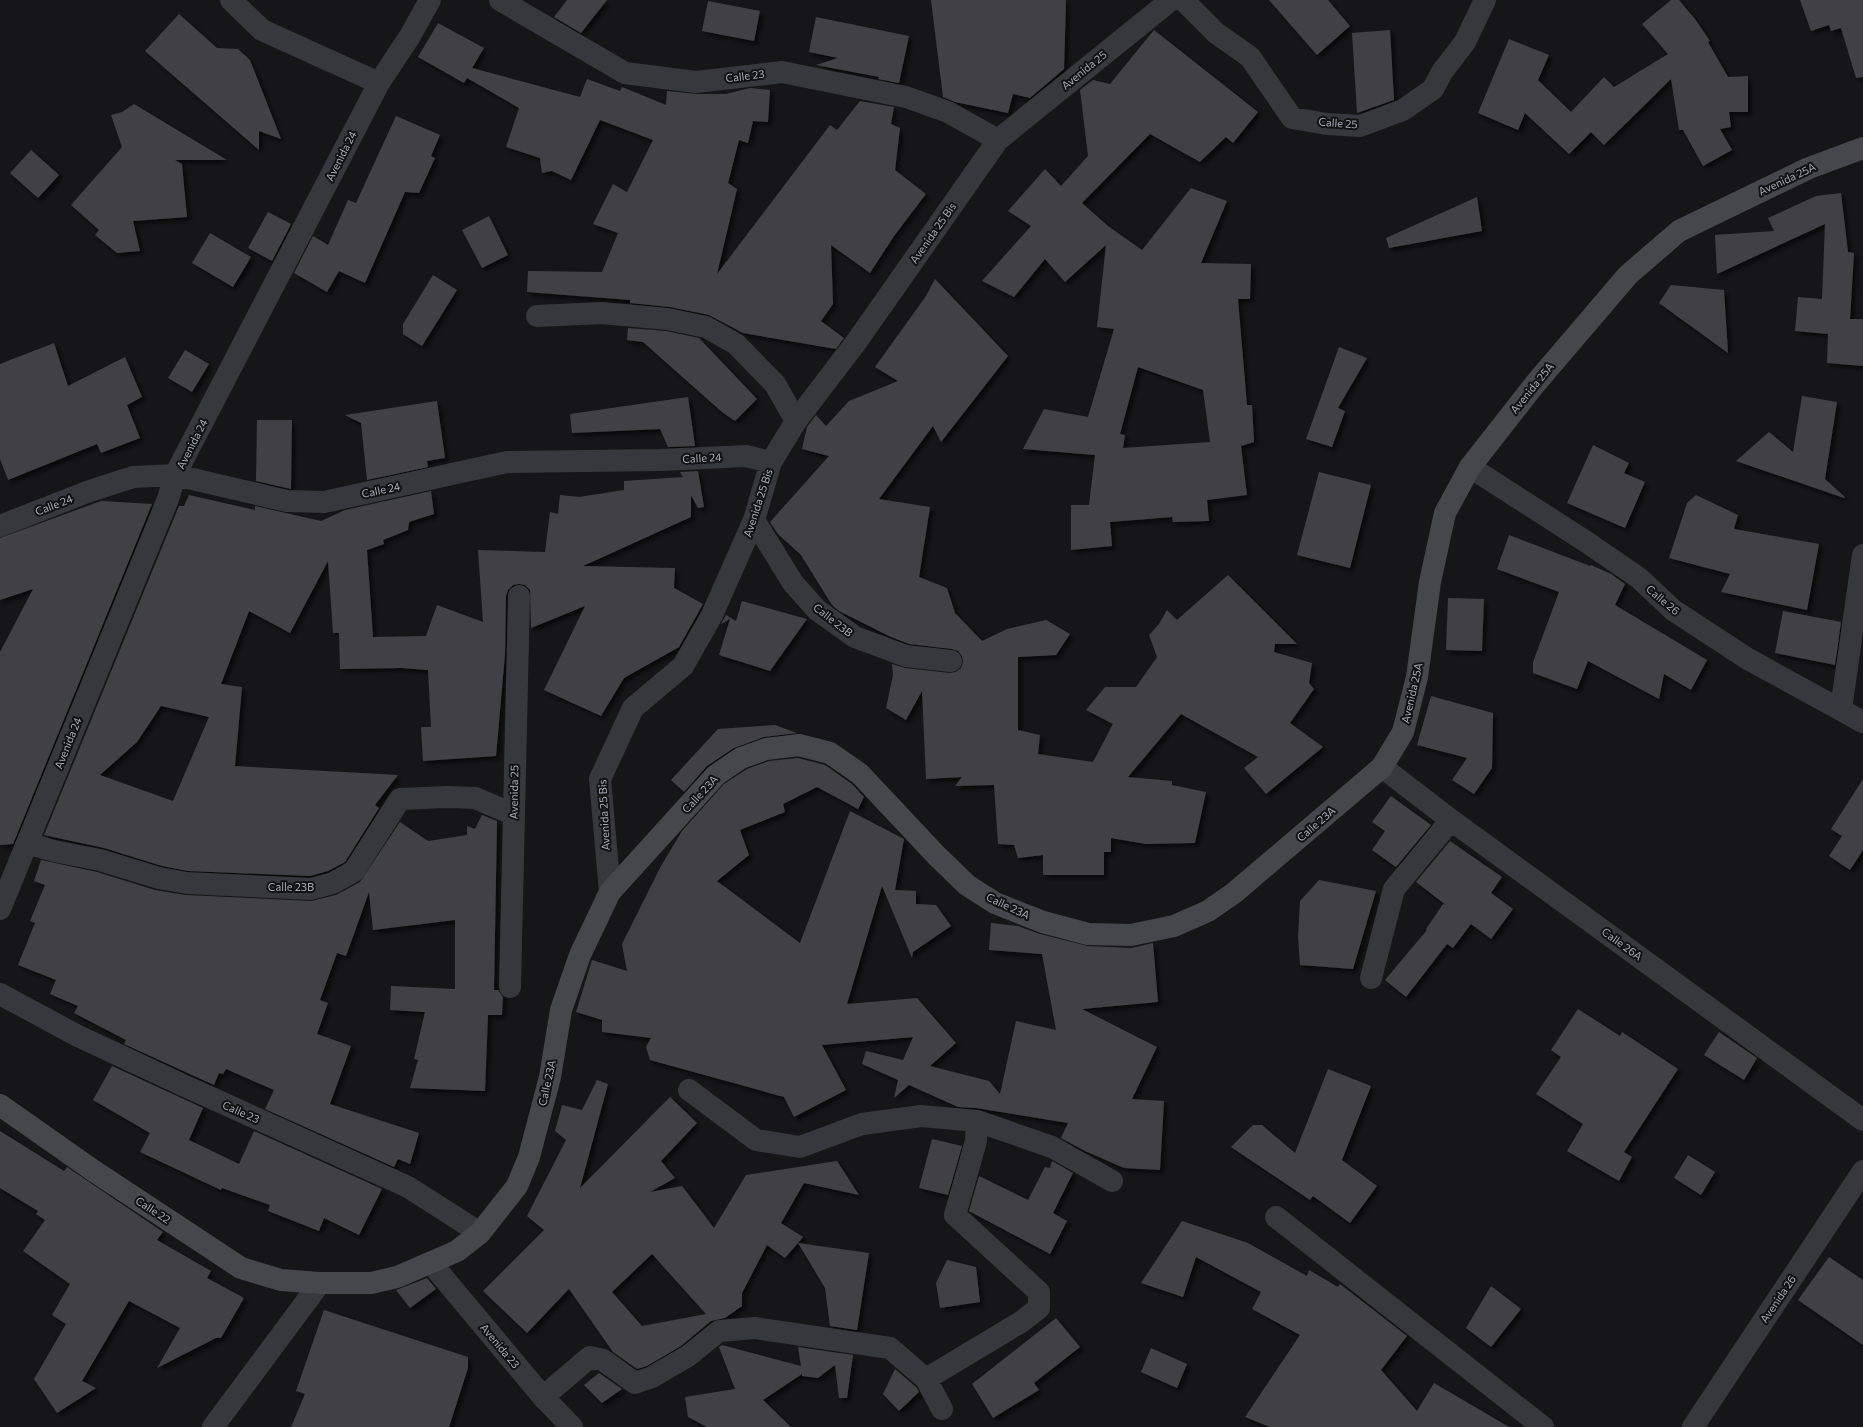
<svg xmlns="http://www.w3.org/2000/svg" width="1863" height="1427" viewBox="0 0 1863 1427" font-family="Commissioner,sans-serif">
<defs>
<filter id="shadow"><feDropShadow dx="3.5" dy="3.5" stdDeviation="2" flood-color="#0009"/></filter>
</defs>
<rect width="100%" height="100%" fill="#161618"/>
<path fill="#404145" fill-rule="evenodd" filter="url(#shadow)" d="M567,0h40l-26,33 -27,-16z
M931,0h135l-2,69 -34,29 -17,-4 -5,19 -53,-11 -12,-5z
M1269,0h59l22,26 -33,29z
M1671,0h8l16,19 15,22 -2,1 20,35 20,-1v36h-19l2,15 -11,2 12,21 -29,16 -20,-36h-4l-8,-51 -67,66 -13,-13 -22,22 -44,-41 -7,17 -40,-17 31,-74 40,16 -11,25 33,32 33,-35 10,10 54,-33 -26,-30z
M1800,0h63v77l-7,1 -15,-50 -10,3 -2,-6 -18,6z
M708,1l52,10 -6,30 -52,-10z
M179,14l38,34 21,1 12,11 31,79 -22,-8v19l-114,-99z
M816,17l93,19 -10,47 -21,-4 1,-2 -63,-12 22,-7 -29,-6z
M438,23l46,25 -12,20 108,29 7,-18 33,12 2,-4 44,18 1,-14 30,3h29l24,-6 20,2 -2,32 -15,-1 -5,22 -9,-3 -11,43 9,6 -20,85 113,-149 7,5 23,-29 34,6 -3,17 9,4 -5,42 31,24 -32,42 -24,37 -39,-28 2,59 -12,17 23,17 -8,11 -93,-16 -34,-18 -39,-8 -40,-4v-3l-103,-8 1,-21 74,1 16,-39 -25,-9 20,-40 14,8 26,-52 -53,-20 -29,60 -19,-9 -10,2 -2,-15 -34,-11 13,-39 -52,-30 -3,5 -46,-26z
M1154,30l104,82 -25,31 -7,-6 -26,25 -50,-28 -68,69 26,23 34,24 49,-62 36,13 -26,62 50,1 -1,35h-12l9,106h5l2,37 -13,4 6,49 -40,5 2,21 -36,1 -1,-5 -62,5 2,24 -41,4v-45h18l6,-50 -72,-6 21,-40 44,8 26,-88 -17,-2 9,-82 -41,37 -20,-23 -31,38 -32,-16 49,-55 -23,-15 37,-42 16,17 27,-30 -8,-66 13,-10 17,4zM1138,367l65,23 7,52 -87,6 2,-13 -5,-1z
M1390,30l4,70 -37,13 -5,-80z
M134,104l93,56h-52l7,4 5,53 -54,4 7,30 -23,2 -22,-18 4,-5 -28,-25 51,-58 -11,-32 11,-3z
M396,116l44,19 -9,21 4,2 -16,35 -14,-1 -40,91 -26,-12 -12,21 -33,-19 19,-37 15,9 20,-45 8,3z
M31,150l28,25 -21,23 -28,-25z
M1841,193l7,59 6,1 -4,66h13v47l-36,-3 1,-29 -33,-3 3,-34 24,2 3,-75 -108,50 -2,-39 59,-4 -6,-13 48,-22z
M1477,197l5,34 -93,17 -3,-10z
M268,212l23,12 -19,37 -24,-13z
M489,216l19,39 -26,13 -20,-38z
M210,233l41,24 -18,30 -41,-24z
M433,275l24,15 -35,56 -19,-12v-10z
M935,279l73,77 -67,86 -8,-16 -54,73 51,8 -11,70 28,11 8,25 27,28 25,-12 39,-9 24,14 -14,21 -38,2v73l22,5 -2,19 55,8 20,-38 -27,-14 19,-23h31l21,-30 -8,-22 10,-11 8,-14 10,10 51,-45 69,69h-22l-1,8 38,11 -3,20 5,6 -24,34 33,24 -57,47 -22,-26 14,-11 -77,-43 -53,63 44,4v4l34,7 -11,51 -49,1 -35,-6v14h-7v23h-61v-20l-25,3 -4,-13 -16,-1 -4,-59 -39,1 7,-9 -36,2 -4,-88 -16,29 -20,-12 7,-33 -1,-11 13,4 45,5 6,-1 5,-4 2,-6 -1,-6 -4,-5 -6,-2 -43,-5 -18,-7 -52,-26 -7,-6 -31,-50 -23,-21 -8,-12 59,-66 -27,-7 5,-22 9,-12 10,11 23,-25 49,-20 -23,-14 51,-71z
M1671,285l53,5 4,63 -69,-50z
M628,328l38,3 33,7 58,61 -22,22 -13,-9 -79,-70 -16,-2z
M54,343l14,43 57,-29 17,40 -15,8 13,33 -39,15 -4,-9 -89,36 -8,-21v-95z
M1339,347l28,11 -29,50 7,3 -13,36 -26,-8z
M185,350l24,14 -17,28 -24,-14z
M1802,396l35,6 -12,77 20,18 -1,1 -108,-37 33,-29 24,20z
M688,397l7,49 -27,1 -8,-18 -88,4 -2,-19z
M437,401l8,57 -18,3 1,6 -61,13 -6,-57 -16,-8z
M257,420h35l-1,69 -35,-8z
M1593,445l36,18 -5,10 21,9 -20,46 -58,-25z
M698,471l6,36 -6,1 -7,-13v22l-108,49 92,2 -1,20 29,16 -24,43 -55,31 -23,38 -57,-26 41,-84 -54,22 -1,-38 -5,-5 -6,-1 -6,1 -5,5 -2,6 -1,58 -9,102 -73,5 -2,-34h10l-3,-57 -27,-2 -61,1 -1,-36h-6l-5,-72 -38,72 -41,-22 -28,73 21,3 -7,79 163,9 -23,30 4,3 -34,54 -17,9 -18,5 -122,-5 -26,-5 -58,-18 -60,-13 135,-329h5l5,-11 66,15v-4l66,15 24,-11 86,-19 3,23 -25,8 -1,8 -25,10 1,4 -17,6 6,87 53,-1 11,-31 46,17 -5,-72 67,2 5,-40 8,2 2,-19 19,2 45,-7v-9l59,-4 -3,-5zM161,706l48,11 -36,84 -73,-26 37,-33z
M1319,472l52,13 -21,83 -53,-13z
M1696,495l42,20 -4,14 85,15 -12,66 -86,-18 9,-18 -61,-16 18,-55z
M101,501l51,3 -139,340 -13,1v-193l33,-63 -33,11v-62z
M1509,535l81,31 1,-1 20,9 14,10 -10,21 92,55 -16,30 -27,-16 -5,25 -71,-38 -11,28 -44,-16v-11l26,-70 -62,-23z
M1448,598l36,1 -2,52 -36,-1z
M742,601l65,18 -37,52 -51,-16 11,-36 -9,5 5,-9 10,6z
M1783,611l58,11 -6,43 -60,-12z
M1431,696l62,17 -1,55 -18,26 -22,-14 15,-22 -50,-13z
M775,725l22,8 -33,4 -30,11 -27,18 -23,26 -13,-12 47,-51z
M798,758l27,7 27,19 12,13 -6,12 -41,-22 -34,17 2,8 -45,18 9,25 -32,26 83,62 50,-132 54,28 -9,51 21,1v13l20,1 15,21 -38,26 -1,6 -30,-72 -35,118 70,-6 39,45 -26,23 59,15 11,13 16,-73 40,9 -14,-76 -53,-4 2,-27 27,3 22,8 48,12 43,2 22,-5 5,59 -76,7 75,38 -25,52 32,2 -4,69 -36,-2 -39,-17 -24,-13 7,-15 -92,-15 -18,-1 -49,-22 -15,13 4,-18 -36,-16 4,-13 37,9 10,-23 -91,8 24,45 -52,27 -10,-20 -134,-37 -4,-13 5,-9 -49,-6v-12l-26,-8 16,-52 35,11 -5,-27 39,-78 21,-35 42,-47 23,-15 22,-8z
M1863,779v71l-13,20 -21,-14 13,-20 -11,-7z
M1391,796l40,29 -35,42 -24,-17 13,-19 -13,-9z
M482,815l15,6 -3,169h4l5,7 -1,18h-14l-3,76 -75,-3 8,-28 -4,-1 11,-47 -35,-2 1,-24 64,3v-69l-82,10 -4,-38 -23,64 -9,-3 -17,47 8,3 -11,31 34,12 -21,58 89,29 -9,31 -12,-5 -4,8 -129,-58 9,-19 -48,-21 -3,5 -4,-1 -5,12 -90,-41 2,-4 -52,-27 4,-7 -28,-12 6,-14 -38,-15 17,-42 -5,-2 15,-36 -11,-4 7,-21 56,12 58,18 30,5 126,6 25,-6 24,-13 40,-60 28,19 39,-6v-9l8,3z
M1450,841l52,36 -11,16 22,16 -22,30 -20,-15 -18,24 -6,-4 -41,53 -21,-17 42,-50 -1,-1 17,-25 3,1 -30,-23z
M1319,880l57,11 -23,78 -53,-4 -2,-28 2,-36z
M1578,1009l42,27 2,-4 56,37 -54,83 8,5 -13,24 -52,-30 16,-27 -47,-30 25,-37 -10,-7z
M1719,1032l38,26 -13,22 -40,-25z
M112,1066l91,42 -14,32 50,24 15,-33 128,58 -23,46 -35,-17 -5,13 -51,-20 2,-6 -48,-17 -1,2 -81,-38 10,-19 -57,-33z
M1328,1069l43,17 -29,74 35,26 -27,37 -37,-27 -3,4 -79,-53 22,-22h9l33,28z
M597,1080l11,4 -28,104 90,-91 27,26 -36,38 14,17 -25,14 32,-6 32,42 32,-53 91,-14 22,34 -55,-12 -23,40 22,14 -5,6 71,10 -12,77 -27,-4 -5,-38 -27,-45 -13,15 -18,-13 -25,48v13l-17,12 -14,3 -30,25 -34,20 -10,3 -24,-17 -44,-63 -42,44 -44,-42 61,-61 -17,-14 39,-76 -11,-9 7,-26 20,5zM652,1254l54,60 -64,12 -30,-34z
M0,1131l64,40 3,-4 96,65 -6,8 54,31 -4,7 37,20 -23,40h-5l-59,30 23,-40 -51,-27 -47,80 14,7 -39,25 -23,-34 32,-55 -14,-9 18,-31 -47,-33 22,-31 -9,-6 2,-3 -38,-23z
M932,1139l30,7 -14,49 -29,-7z
M1688,1155l27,17 -14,23 -27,-17z
M1052,1161l21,12 -20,40 14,8 -17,33 -81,-43 10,-35 49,24 17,-33 5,1z
M1182,1221l66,22 59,33 2,-6 29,17 2,-3 67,52 -26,34 36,41 17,-28 75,44h-239l-25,-10 55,-82 -48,-26 9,-17 -65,-35 -13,40 -42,-14z
M1829,1257l34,23v65l-65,-45z
M947,1260l29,7 4,35 -40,6 -4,-25z
M427,1278l9,11 -26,19 -14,-18z
M1491,1286l30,23 -30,38 -25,-19z
M324,1310l144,47v11l-19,59h-158l14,-33 -9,-3z
M1056,1318l24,29 -46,36 5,7 -46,28 -21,-34z
M722,1345l79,21 -3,-19 55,8 -6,43h-8l-4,-33 -17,13 -16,-2v-2l-39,26 28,27h-84l-19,-10 -3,-20 50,-8 -16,-42z
M1151,1348l36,16 -10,24 -36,-16z
M895,1369l21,18 3,5 -20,19 -16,-17z
M599,1373l23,16 -20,14 -18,-18z"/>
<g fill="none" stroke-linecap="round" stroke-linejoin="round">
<path stroke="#37383d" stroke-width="22" d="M231,0l31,30 117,53
M500,0l125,73 71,9 86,-10 124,25 42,15 50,28
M1183,0l33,33 34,24 42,61 35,6 33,2 43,-16 30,-21 9,-17 23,-30 20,-42
M537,316l65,-3 66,6 38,8 30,17 39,40 21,37
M1470,467l115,74 54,37 34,32 75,49 115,63
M754,520l39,63 24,27 38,27 51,19 45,5
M0,526l87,-34 46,-15 42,-2 112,26 37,1 183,-40 154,-2 85,-4 25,6
M1841,709l22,-154
M1382,767l69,53 412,300
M27,843l27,8 46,9 59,18 28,5 124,6 22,-6 21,-12 46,-72 47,-2 28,1 38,16
M610,892l-10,-113 33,-71 50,-42 29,-51 42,-95 17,-58 25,-41 61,-80 141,-201 173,-140
M0,909l168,-410 7,-24 204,-392 31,-47 20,-36
M1371,978l23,-89 57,-69
M510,987l9,-391
M0,994l78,42 107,50 223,101 72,46
M689,1090l67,50 44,7 62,-23 59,-8 56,5
M1276,1217l267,210
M431,1263l112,134 29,30
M926,1379l95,-57 18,-14v-16l-84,-77 21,-74 1,-20 75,26 60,34
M543,1397l47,-40 13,3 32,23 17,-6 36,-21 31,-25 36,-3 135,20 36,31 16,30
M213,1427l107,-144
M1693,1427l170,-256"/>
<path stroke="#45474d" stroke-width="22" d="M0,1105l94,66 147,97 40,12 39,3h51l26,-6 60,-26 23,-18 37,-47 12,-29 21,-80 11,-67 19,-55 30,-63 106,-117 25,-17 25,-9 33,-4 31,8 30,21 76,81 31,30 28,18 48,19 45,12 43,1 43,-9 34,-15 26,-18 148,-126 21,-35 14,-55 13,-95 15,-69 25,-46 65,-83 93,-109 51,-44 130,-63 54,-20"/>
</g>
<g text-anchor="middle" stroke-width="4" stroke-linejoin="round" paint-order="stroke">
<g font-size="11" fill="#a8adb8" stroke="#111113">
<text transform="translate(1084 70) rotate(-39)" y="4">Avenida 25</text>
<text transform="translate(745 76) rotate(-7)" y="4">Calle 23</text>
<text transform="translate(1338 123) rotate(4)" y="4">Calle 25</text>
<text transform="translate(341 156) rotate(-63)" y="4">Avenida 24</text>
<text transform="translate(1787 179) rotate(-25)" y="4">Avenida 25A</text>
<text transform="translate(933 233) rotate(-55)" y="4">Avenida 25 Bis</text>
<text transform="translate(1532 388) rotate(-51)" y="4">Avenida 25A</text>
<text transform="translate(192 444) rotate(-63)" y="4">Avenida 24</text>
<text transform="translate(702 458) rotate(-3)" y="4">Calle 24</text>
<text transform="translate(381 490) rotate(-12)" y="4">Calle 24</text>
<text transform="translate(758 503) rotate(-72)" y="4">Avenida 25 Bis</text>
<text transform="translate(54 505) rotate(-21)" y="4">Calle 24</text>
<text transform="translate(1663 600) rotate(40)" y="4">Calle 26</text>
<text transform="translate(833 620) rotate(38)" y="4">Calle 23B</text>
<text transform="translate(1412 693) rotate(-77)" y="4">Avenida 25A</text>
<text transform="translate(68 743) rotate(-68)" y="4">Avenida 24</text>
<text transform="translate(514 792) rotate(-89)" y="4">Avenida 25</text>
<text transform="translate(700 794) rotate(-47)" y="4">Calle 23A</text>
<text transform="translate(604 815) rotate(-93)" y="4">Avenida 25 Bis</text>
<text transform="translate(1316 824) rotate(-41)" y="4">Calle 23A</text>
<text x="291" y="891">Calle 23B</text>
<text transform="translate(1008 906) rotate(25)" y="4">Calle 23A</text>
<text transform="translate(1622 944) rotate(36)" y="4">Calle 26A</text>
<text transform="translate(547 1083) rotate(-78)" y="4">Calle 23A</text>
<text transform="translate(241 1112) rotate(24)" y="4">Calle 23</text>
<text transform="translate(153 1210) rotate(33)" y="4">Calle 22</text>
<text transform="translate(1778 1299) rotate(-56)" y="4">Avenida 26</text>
<text transform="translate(500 1346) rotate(50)" y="4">Avenida 23</text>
</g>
</g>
</svg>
